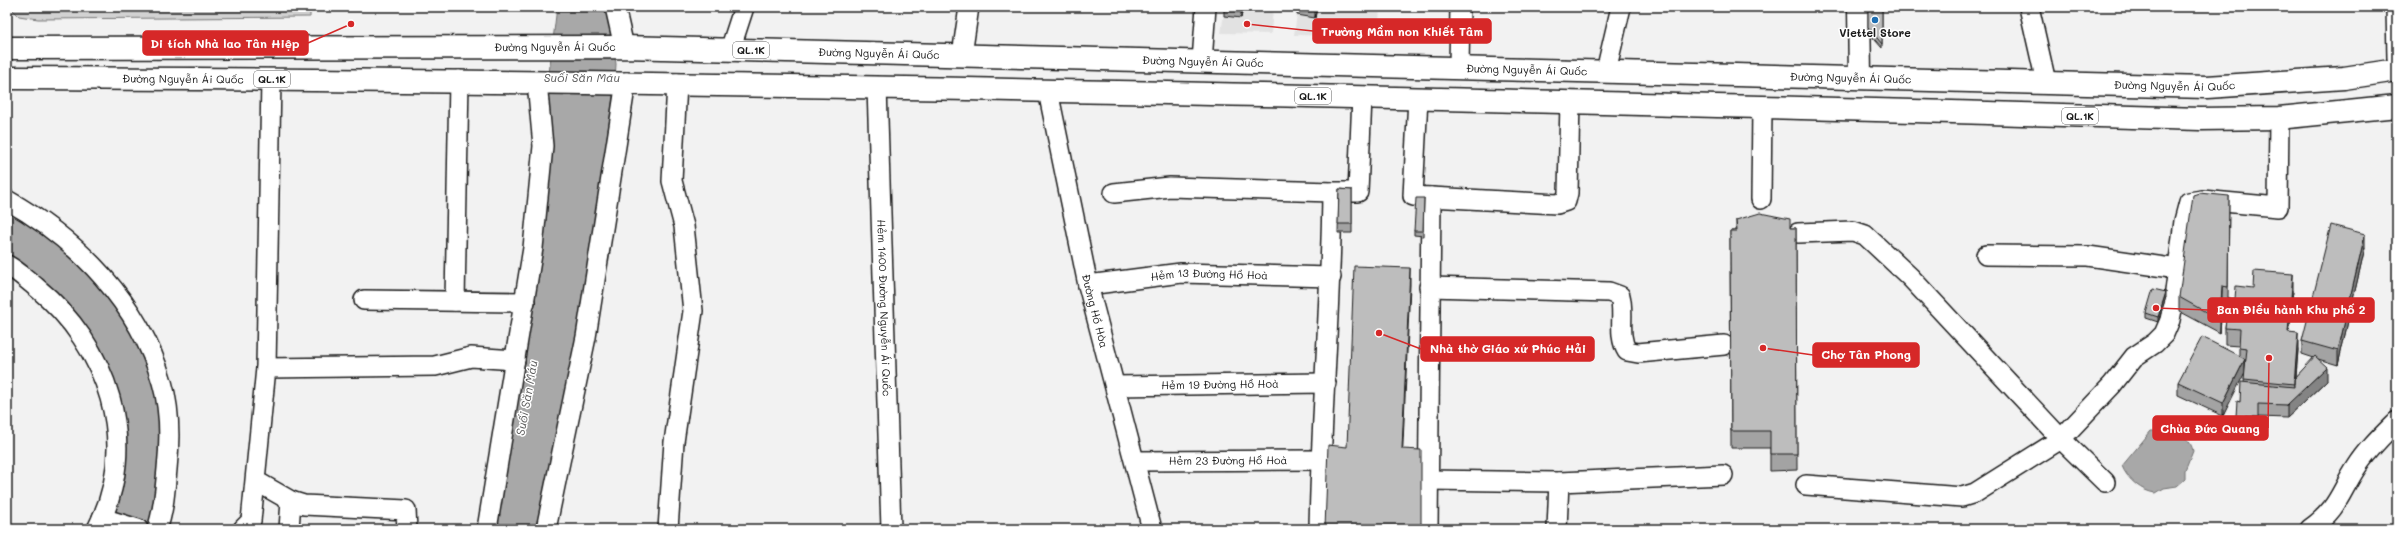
<svg xmlns="http://www.w3.org/2000/svg" width="2404" height="536" viewBox="0 0 2404 536" font-family="Mali,sans-serif">
<rect width="100%" height="100%" fill="#f2f2f2"/>
<filter id="ink" filterUnits="userSpaceOnUse"><feTurbulence type="fractalNoise" baseFrequency=".025" numOctaves="2"/><feDisplacementMap in="SourceGraphic" scale="8" xChannelSelector="R" yChannelSelector="G"/><feConvolveMatrix kernelMatrix="1 2 1 2 8 2 1 2 1" color-interpolation-filters="sRGB"/></filter>
<g filter="url(#ink)">
<path fill="#e2e2e2" d="M1225,7h48l-2,27 -50,-1z
M1298,7h82l-2,30 -84,-2z"/>
<path fill="#d2d2d2" stroke="#777" d="M10,7h300v10l-272,2 -19,-3z"/>
<path fill="#a8a8a8" stroke="#707070" d="M557,7h51l8,57 -1,17 -32,228 -44,220h-45z
M7,208c26,19 54,36 78,57 11,10 19,25 28,37 55,75 56,138 37,227h-47l12,-140 -108,-132z
M2151,431c16,0 38,0 42,20l-8,20v8l-8,7 -13,2 -8,5c-14,-1 -29,-14 -34,-27z"/>
<g fill="none" stroke-linecap="round" stroke-linejoin="round">
<defs>
<g id="minor">
<path d="M615,7l9,40"/>
<path d="M2029,7l17,75"/>
<path d="M2396,7l1,51"/>
<path d="M730,50l14,-43"/>
<path d="M962,55l7,-48"/>
<path d="M1202,61l4,-54"/>
<path d="M1459,67l1,-60"/>
<path d="M1606,71l15,-64"/>
<path id="s1" d="M877,87l14,442"/>
<path id="s2" d="M1048,91l40,194 64,244"/>
<path d="M1418,98l-5,98 18,1"/>
<path d="M1332,192h26l4,-95"/>
<path d="M1114,193l56,-6 162,5c-1,112 -11,224 -13,337"/>
<path d="M1761,199l1,-92"/>
<path d="M7,200c71,40 132,103 155,182 8,27 8,59 5,87 -2,20 -3,42 -10,60"/>
<path d="M1798,233l55,-2 12,4 45,42 151,162 44,43"/>
<path d="M1986,255l102,1 90,13"/>
<path d="M7,265c11,6 20,15 29,22 72,59 105,156 61,242"/>
<path id="s3" d="M1088,285l93,-12 150,4"/>
<path d="M1429,287l180,5 11,4c5,18 -3,39 7,55l11,2 86,-8"/>
<path d="M364,300l161,2"/>
<path d="M455,301l4,-221"/>
<path d="M266,368l169,-2 36,-9 44,3"/>
<path id="s4" d="M1115,386l211,-3"/>
<path id="s5" d="M1135,461l185,-1"/>
<path d="M1428,480l131,2 164,-7"/>
<path d="M256,481l35,20 13,4 102,5 1,19"/>
<path d="M1806,485l156,12 13,-4 86,-54 51,-54 22,-28 21,-14 9,-9 6,-14 4,-21 10,-78 5,-19 13,-2 76,7 1,-89"/>
<path d="M102,518l36,11"/>
<path d="M243,529l8,-8 15,-153 5,-289"/>
<path d="M289,529l2,-28"/>
<path d="M487,529l46,-281 10,-102 -6,-64"/>
<path d="M546,529l40,-192 40,-255"/>
<path d="M668,529l6,-87 19,-131 -9,-85 -12,-45 5,-98"/>
<path d="M1428,529l3,-332 126,7 9,-3 2,-8 2,-92"/>
<path d="M1557,529l2,-47"/>
<path d="M2310,529c29,-21 29,-35 46,-61 11,-18 27,-33 41,-47"/>
</g>
<path id="tertiary" d="M1859,7l1,70"/>
<g id="primary">
<path id="s6" d="M7,48l617,-1 1583,40 137,-9 53,-8"/>
<path id="s7" d="M7,78c731,3 1462,20 2193,41l79,-1 118,-12"/>
</g>
</defs>
<use href="#minor" stroke="#1c1c1c" stroke-width="22"/>
<use href="#tertiary" stroke="#1c1c1c" stroke-width="25"/>
<use href="#primary" stroke="#1c1c1c" stroke-width="25"/>
<use href="#minor" stroke="#fff" stroke-width="19"/>
<use href="#tertiary" stroke="#fff" stroke-width="22"/>
<use href="#primary" stroke="#fff" stroke-width="22"/>
</g>
<path fill="#a3a3a3" stroke="#1c1c1c" d="M314,7h33v2l-33,-1z
M1224,7h19l-2,11 -17,-2z
M1297,7h20l-2,11 -18,-3z
M1868,7h14v41l-14,-16z
M1339,189l13,1v43h-14z
M2229,196l-1,102 7,1 58,-8 -4,42 9,17 -2,27 18,-19 -12,-4v-13l63,-94 -27,118 -20,-6 9,21 -40,38 -29,-1v14l-22,-1v-14l4,-14 4,-20 1,-17 -22,51 -45,-21v-13l61,-26v-10l-14,-1v-17l3,-28h-6l-2,33 -41,-22v-14z
M1424,198l-1,38 -9,-1v-4z
M1736,220l54,8h6l1,242 -27,1v-23h-39l-1,-217h6z
M2166,297l-8,25 -12,-4v-5z"/>
<path fill="#848484" stroke="#1c1c1c" d="M1241,7h2l-2,11z
M1315,7h2l-2,11z
M2365,234v13l-27,118v-14z
M1410,268v17l-8,181v-17z
M2293,274v17l-5,58v-17z
M2222,286v14l-2,33v-13z
M2166,292v5l-8,25v-5z
M2298,333v17l-4,48 33,-31v13l-40,38v-13l7,-7v-14z
M2245,359v13l-22,44v-13z"/>
<path fill="#bdbdbd" stroke="#1c1c1c" d="M1228,7h13v2z
M1868,7h14v37l-14,-17z
M1339,189l13,1v34h-14z
M2199,193l30,3 -1,91 -6,-1 -2,34 -41,-23 14,-102z
M1416,198h8l-1,33h-9z
M1760,213l30,6v9h6l1,226h-27v-23h-39l-1,-200h7l-1,-11z
M2331,225l34,9 -27,117 -36,-10z
M1354,266l56,2 -8,181 19,1v79h-96l3,-84 19,2z
M2254,271l39,3 -5,58 10,1 -4,51 -50,-5 3,-31 -8,-1 1,-18 -15,-1 3,-30 7,1 1,-13 17,2z
M2153,289l13,3 -8,25 -12,-4z
M2202,337l43,22 -22,44 -45,-21z
M2315,356l12,11 -40,38 -29,-1v13l-22,-1 1,-15 3,1 1,-20 53,5v-8z"/>
</g>
<circle fill="#1f6fb2" stroke="#fff" stroke-width="1.5" cx="1875" cy="20" r="4"/>
<g text-anchor="middle" stroke-width="3" stroke-linejoin="round" paint-order="stroke">
<g fill="#fff" stroke="#606060" stroke-width="1">
<rect x="733" y="42" width="36" height="16" rx="3"/>
<rect x="254" y="71" width="36" height="16" rx="3"/>
<rect x="1295" y="88" width="36" height="16" rx="3"/>
<rect x="2062" y="108" width="36" height="16" rx="3"/>
</g>
<g font-size="10" font-weight="bold" fill="#1c1c1c">
<text x="751" y="54">QL.1K</text>
<text x="272" y="83">QL.1K</text>
<text x="1313" y="100">QL.1K</text>
<text x="2080" y="120">QL.1K</text>
</g>
<g font-size="11" font-weight="bold" fill="#1c1c1c" stroke="#fff">
<text x="1875" y="37">Viettel Store</text>
</g>
<g font-size="11" fill="#1c1c1c" stroke="#fff">
<text dy="4" stroke="none"><textPath href="#s6" startOffset="548">Đường Nguyễn Ái Quốc</textPath></text>
<text dy="4" stroke="none"><textPath href="#s6" startOffset="872">Đường Nguyễn Ái Quốc</textPath></text>
<text dy="4" stroke="none"><textPath href="#s6" startOffset="1196">Đường Nguyễn Ái Quốc</textPath></text>
<text dy="4" stroke="none"><textPath href="#s6" startOffset="1520">Đường Nguyễn Ái Quốc</textPath></text>
<text dy="4" stroke="none"><textPath href="#s6" startOffset="1844">Đường Nguyễn Ái Quốc</textPath></text>
<text dy="4" stroke="none"><textPath href="#s7" startOffset="176">Đường Nguyễn Ái Quốc</textPath></text>
<text dy="4" stroke="none"><textPath href="#s6" startOffset="2168">Đường Nguyễn Ái Quốc</textPath></text>
<text dy="4" stroke="none"><textPath href="#s3" startOffset="122">Hẻm 13 Đường Hồ Hoà</textPath></text>
<text dy="4" stroke="none"><textPath href="#s1" startOffset="221">Hẻm 1400 Đường Nguyễn Ái Quốc</textPath></text>
<text dy="4" stroke="none"><textPath href="#s2" startOffset="225">Đường Hồ Hòa</textPath></text>
<text dy="4" stroke="none"><textPath href="#s4" startOffset="105">Hẻm 19 Đường Hồ Hoà</textPath></text>
<text dy="4" stroke="none"><textPath href="#s5" startOffset="93">Hẻm 23 Đường Hồ Hoà</textPath></text>
</g>
<g font-size="12" font-style="italic" fill="#5b5b5b" stroke="#fff">
<text x="582" y="82">Suối Săn Máu</text>
<text transform="translate(527 398) rotate(-80)" y="4">Suối Săn Máu</text>
</g>
</g>
<path fill="none" stroke="#d62828" stroke-width="1.5" d="M1247 24L1313 31M351 24L308 43M2156 308L2208 310M1379 333L1421 349M1763 348L1813 355M2269 358L2268 428"/>
<g fill="#d62828" stroke="#fff" stroke-width="1.5">
<circle cx="1247" cy="24" r="4"/>
<circle cx="351" cy="24" r="4"/>
<circle cx="2156" cy="308" r="4"/>
<circle cx="1379" cy="333" r="4"/>
<circle cx="1763" cy="348" r="4"/>
<circle cx="2269" cy="358" r="4"/>
</g>
<g fill="#d62828" stroke="#d62828" stroke-width="1.5">
<rect x="1313" y="19" width="178" height="24" rx="4"/>
<rect x="143" y="31" width="165" height="24" rx="4"/>
<rect x="2208" y="298" width="166" height="24" rx="4"/>
<rect x="1421" y="337" width="173" height="24" rx="4"/>
<rect x="1813" y="343" width="106" height="24" rx="4"/>
<rect x="2153" y="416" width="115" height="24" rx="4"/>
</g>
<g font-size="12" text-anchor="middle" font-weight="bold" fill="#fff">
<text x="1402" y="36">Trường Mầm non Khiết Tâm</text>
<text x="225" y="48">Di tích Nhà lao Tân Hiệp</text>
<text x="2291" y="314">Ban Điều hành Khu phố 2</text>
<text x="1508" y="353">Nhà thờ Giáo xứ Phúc Hải</text>
<text x="1866" y="359">Chợ Tân Phong</text>
<text x="2210" y="433">Chùa Đức Quang</text>
</g>
<rect width="2404" height="536" fill="none" stroke="#fff" stroke-width="24"/>
<rect x="12" y="12" width="2380" height="512" fill="none" stroke="#1c1c1c" stroke-width="1.5" filter="url(#ink)"/>
</svg>
